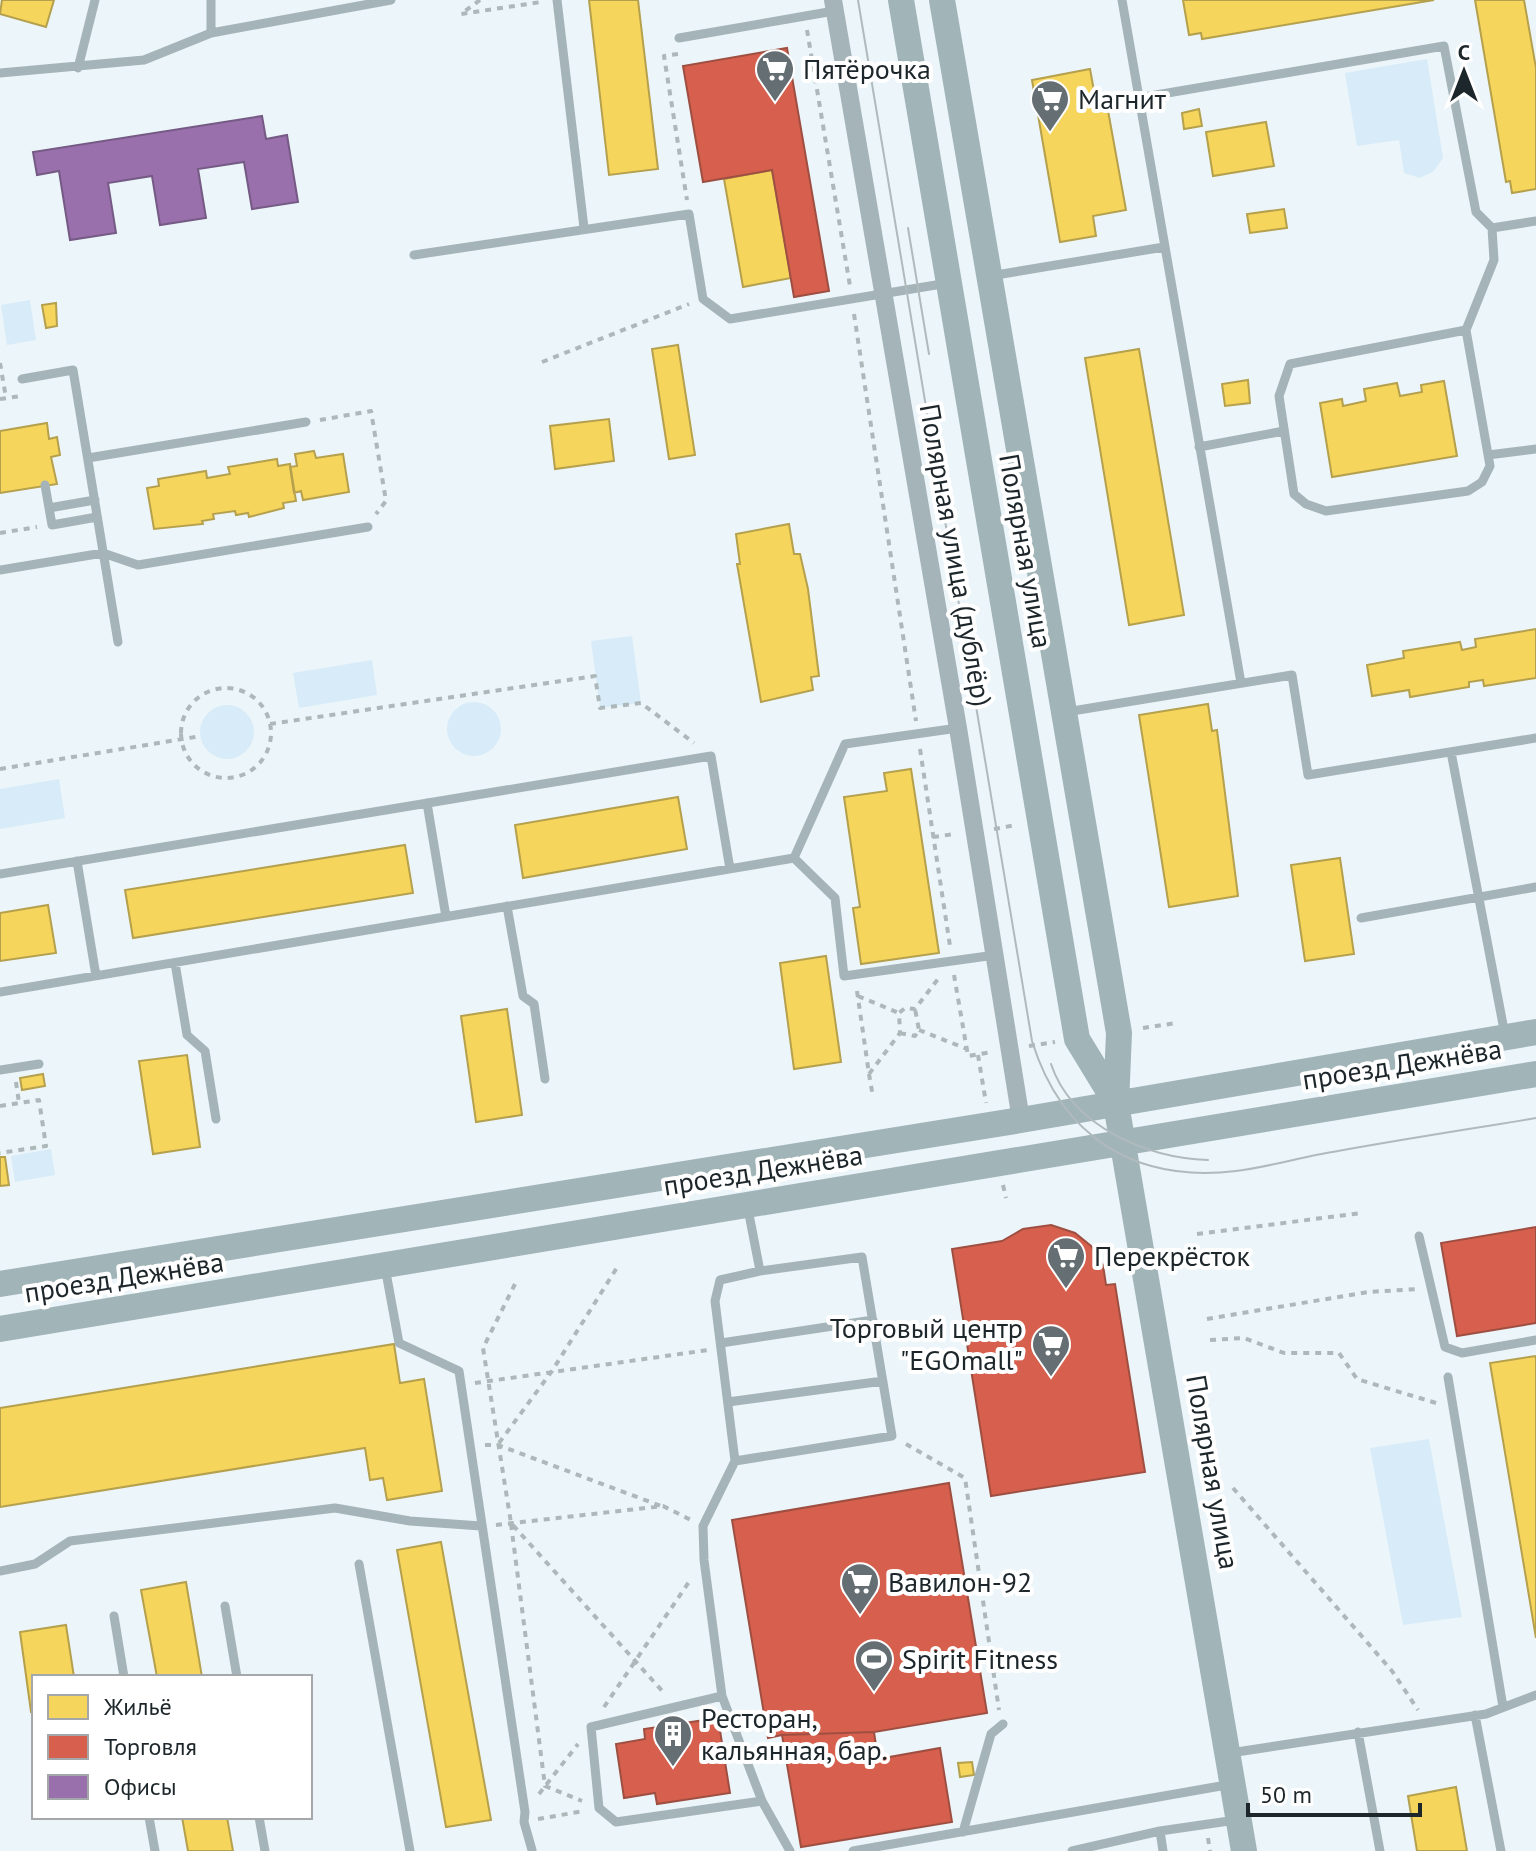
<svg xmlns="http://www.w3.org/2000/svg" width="1536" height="1851" viewBox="0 0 1536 1851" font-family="'PT Sans',sans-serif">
<rect width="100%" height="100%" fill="#ecf5f9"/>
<path fill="#d7ecf8" d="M1427,59l16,99 -9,13 -14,7 -16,-5 -5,-33 -42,6 -12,-73z
M30,300l6,40 -29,5 -6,-40z
M632,636l9,67 -41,5 -9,-67z
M372,660l5,35 -78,13 -6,-35z
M447 729a27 27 0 1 1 54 0a27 27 0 1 1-54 0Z
M200 732a27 27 0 1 1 54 0a27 27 0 1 1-54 0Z
M59,779l6,39 -65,11v-40z
M51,1149l4,26 -40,7 -4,-26z
M1429,1439l33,178 -59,8 -33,-177z"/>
<path fill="#f6d55c" stroke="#b5a04d" stroke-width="2" d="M2,0h52l-8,27 -46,-13z
M589,0h49l20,169 -49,6z
M1183,0h251l-232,39 -1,-6 -12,2z
M1475,0h49l12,68v121l-24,4 -2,-12 -4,1z
M1090,69l7,38 10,-2 19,105 -33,6 3,20 -36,6 -28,-162z
M1199,109l3,17 -18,3 -2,-16z
M1266,122l8,44 -61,10 -7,-44z
M772,170l19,108 -48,9 -19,-108z
M1284,209l3,19 -37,5 -3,-19z
M56,303l1,23 -11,2 -4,-23z
M678,345l17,110 -26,4 -17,-110z
M1139,349l45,266 -55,10 -44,-267z
M1248,380l2,23 -25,3 -3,-22z
M1444,381l13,75 -125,21 -12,-74 22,-4 1,7 23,-5 -2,-12 33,-6 3,13 22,-4 -1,-7z
M609,419l5,42 -59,8 -5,-43z
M47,423l2,16 8,-2 3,18 -9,2 6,27 -57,9v-62z
M314,451l2,7 27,-4 6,38 -46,8 -2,-9 -7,2 -4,-26 7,-1 -2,-12z
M277,459l1,7 12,-2 6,37 -13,2 1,5 -35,9 -1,-4 -12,2 -1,-4 -22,3 1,5 -12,2 1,3 -49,5 -7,-41 12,-2 -1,-7 48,-8 1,7 23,-4 -2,-7z
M789,524l5,30h6l8,35 11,87 -8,1 2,13 -52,12 -24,-138h3l-4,-30z
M1536,629v49l-52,8 -1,-6 -14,2v5l-59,10 -1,-7 -37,6 -5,-31 37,-7 -1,-7 57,-9 2,8 14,-3 -1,-8z
M1208,704l4,27 5,-1 21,166 -69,11 -30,-192z
M911,769l28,184 -78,11 -8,-56 7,-1 -16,-110 43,-6 -3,-18z
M678,797l9,52 -164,29 -8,-53z
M405,845l8,48 -280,45 -8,-48z
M1340,858l14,96 -49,7 -14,-96z
M48,905l8,48 -56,8v-48z
M826,956l15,106 -47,7 -14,-106z
M507,1009l15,106 -46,7 -15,-106z
M187,1055l13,92 -47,7 -14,-93z
M43,1074l2,12 -23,4 -2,-12z
M0,1157h5l4,28 -9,1z
M394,1344l6,39 24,-4 18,112 -55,9 -4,-22 -13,2 -5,-32 -365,59v-99z
M1535,1356l1,3v279l-46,-275z
M441,1542l50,278 -45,7 -49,-277z
M186,1582l16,95h-45l-16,-87z
M66,1625l8,52h-40v34l-3,1 -11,-80z
M972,1762l2,13 -14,2 -2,-14z
M1456,1787l11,64h-50l-9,-55z
M182,1817h45l6,34h-45z"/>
<path fill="#d6604d" stroke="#9e4f42" stroke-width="2" d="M787,48l42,243 -35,6 -22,-127 -69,12 -20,-116z
M1051,1225l24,8 16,13 12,19 3,20 9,-1 30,188 -154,24 -39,-247 50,-8 21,-12z
M1536,1227v96l-79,13 -16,-93z
M949,1483l38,230 -113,19 4,27 62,-11 12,74 -151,25 -19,-112 -14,3 -36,-218z
M718,1718l12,75 -73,11 -2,-11 -31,5 -8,-54 29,-5 -1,-10z
M874,1732l4,27 62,-11 12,74 -151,25 -19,-112z"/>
<path fill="#9970ab" stroke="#745a84" stroke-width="2" d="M262,116l4,23 21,-4 11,67 -46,7 -8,-47 -46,7 8,49 -46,7 -8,-49 -44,7 8,50 -46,7 -11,-69 -22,4 -4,-23z"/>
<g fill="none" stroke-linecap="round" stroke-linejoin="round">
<path stroke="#acb8ba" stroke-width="4" stroke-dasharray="6 6" stroke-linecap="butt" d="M480,0l-19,14 80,-12
M807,30l43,256
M678,54l-14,2 23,144
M854,314l62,407
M542,362l147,-58
M0,363l6,35
M0,399l21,-3
M320,420l51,-9 15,90 -10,13
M0,533l37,-6
M181 733a45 45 0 1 1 90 0a45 45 0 1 1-90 0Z
M270,724l325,-48 5,32 41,-5 53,40
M920,749l30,197
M0,769l201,-33
M994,829l22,-4
M933,837l22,-3
M954,975l14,81 24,-4
M857,991l12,83 31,-41 -1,-20 6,-5 10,1 23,-30
M858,996l41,17
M1143,1028l33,-5
M919,1030l48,19
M900,1033l15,3 4,-6 -4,-21
M1029,1046l26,-4
M978,1055l8,48
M869,1074l4,23
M16,1082l3,21
M0,1106l39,-6 7,46 -46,7
M1003,1185l3,13
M1197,1234l165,-21
M515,1284l-32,64 28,175 153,170
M1207,1319l161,-27 50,-3
M1210,1340l34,-2 40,15h55l18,26 79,24
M475,1383l233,-33
M499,1443l53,-72 66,-105
M906,1444l59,34 34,232
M485,1445h13l163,61
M1233,1488l159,183 26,39
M511,1524l34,262 37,15
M496,1525l167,-19 28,14
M604,1707l87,-128
M539,1794l39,-50
M538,1819l46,-8
M1208,1838l2,13"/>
<path stroke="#a5b4b8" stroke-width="9" d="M211,0v33
M557,0l27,228
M1122,0l119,683
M679,38l155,-27
M78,68l17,-68
M0,73l144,-13 67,-27 180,-33
M1138,98l306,-52 32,166 16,16 44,-7
M414,255l275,-41 14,85 27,20 218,-36
M990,276l174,-29
M1466,330l-176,34 -11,32 15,98 12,10 20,7 142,-20 14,-9 8,-16 -24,-136 28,-70 -2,-32
M22,379l51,-9 45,272
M1199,447l85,-16
M1488,455l48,-6
M88,458l218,-36
M45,485l4,23 46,-8
M49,508l3,17 45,-8
M0,570l103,-17 35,12 230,-38
M1066,712l226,-37 16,100 228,-37
M1451,752l54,283
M427,803l19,114
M794,858l41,40 9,78 151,-21
M77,861l19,115
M0,874l711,-118 19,113
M507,906l16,90 11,8 11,75
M1361,918l175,-31
M175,963l12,72 18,16 11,68
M0,992l794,-134 51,-114 113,-16
M0,1070l39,-6
M1419,1236l26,111 17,6 74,-13
M385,1267l14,76 60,28 66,441 -1,10 8,28
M760,1271l102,-14 30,179 -157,25 -32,65 1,34 18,136 40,105 28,50
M721,1343l152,-23
M1448,1377l55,330
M728,1402l155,-21
M735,1461l-20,-160 5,-21 40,-9 -12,-62
M359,1564l51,287
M0,1571l35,-7 35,-23 265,-33 75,13 71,5
M225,1606l12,71
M114,1616l10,61
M722,1696l-131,31 8,81 17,14 146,-21
M1475,1715l26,136
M1358,1732l22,119
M1230,1753l256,-39 50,-19
M149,1817l6,34
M259,1817l6,34
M1160,1831l3,20
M963,1832l28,-98 12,-10
M853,1851l379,-67
M1072,1851l88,-20 76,-11"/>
<path stroke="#a5b4b8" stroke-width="18" d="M833,0l125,728 63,392"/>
<path stroke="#a1b4b8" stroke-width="26" d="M901,0l176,1039 39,64
M942,0l177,1033 -3,71 128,747
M0,1284l1021,-164 515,-88
M0,1329l1536,-255"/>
<path stroke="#b0babd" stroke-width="2" d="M858,0l174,1041c30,97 104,142 204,130 34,-4 68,-15 102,-20 66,-12 132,-22 198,-33
M908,228l21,126
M1051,1064c21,63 97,94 157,96"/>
</g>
<defs>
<symbol id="supermarket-pin" viewBox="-11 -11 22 30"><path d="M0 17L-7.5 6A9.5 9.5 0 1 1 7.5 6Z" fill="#656e72" stroke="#fff"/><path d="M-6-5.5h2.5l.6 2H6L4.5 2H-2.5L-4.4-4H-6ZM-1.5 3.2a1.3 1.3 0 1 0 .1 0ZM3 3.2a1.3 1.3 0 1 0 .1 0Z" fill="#fff"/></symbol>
<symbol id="stadium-pin" viewBox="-11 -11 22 30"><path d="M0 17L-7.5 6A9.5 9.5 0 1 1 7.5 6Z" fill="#656e72" stroke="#fff"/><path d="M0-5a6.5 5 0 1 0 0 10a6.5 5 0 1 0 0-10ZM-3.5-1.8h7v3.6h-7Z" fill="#fff"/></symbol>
<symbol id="building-pin" viewBox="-11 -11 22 30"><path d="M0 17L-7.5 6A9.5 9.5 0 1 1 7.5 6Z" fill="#656e72" stroke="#fff"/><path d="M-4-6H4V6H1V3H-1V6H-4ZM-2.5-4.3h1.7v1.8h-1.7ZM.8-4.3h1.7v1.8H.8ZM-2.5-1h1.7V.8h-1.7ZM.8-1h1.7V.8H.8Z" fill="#fff"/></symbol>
</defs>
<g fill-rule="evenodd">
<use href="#supermarket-pin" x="753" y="47" width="44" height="60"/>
<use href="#supermarket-pin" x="1028" y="77" width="44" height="60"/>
<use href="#supermarket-pin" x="1044" y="1234" width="44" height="60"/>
<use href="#supermarket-pin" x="1029" y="1322" width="44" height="60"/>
<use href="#supermarket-pin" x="838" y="1560" width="44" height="60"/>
<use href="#stadium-pin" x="852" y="1637" width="44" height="60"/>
<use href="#building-pin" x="651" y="1712" width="44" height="60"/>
</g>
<g text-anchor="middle" stroke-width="8" stroke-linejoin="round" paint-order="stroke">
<g font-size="28" fill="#1d262a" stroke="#fff" text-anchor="start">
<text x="803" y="79">Пятёрочка</text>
<text x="1078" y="109">Магнит</text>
<text x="1094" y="1266">Перекрёсток</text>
<text x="1023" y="1338" text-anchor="end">Торговый центр<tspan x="1023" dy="32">"EGOmall"</tspan></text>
<text x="888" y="1592">Вавилон-92</text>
<text x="902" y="1669">Spirit Fitness</text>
<text x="701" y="1728">Ресторан,<tspan x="701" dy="32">кальянная, бар.</tspan></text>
</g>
<g font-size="28" fill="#1d262a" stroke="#fff">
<text transform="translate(1026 551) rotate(80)" y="10">Полярная улица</text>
<text transform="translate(956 555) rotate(80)" y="10">Полярная улица (дублёр)</text>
<text transform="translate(1402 1064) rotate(-9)" y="10">проезд Дежнёва</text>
<text transform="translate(763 1170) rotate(-9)" y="10">проезд Дежнёва</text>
<text transform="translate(124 1277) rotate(-9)" y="10">проезд Дежнёва</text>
<text transform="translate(1213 1472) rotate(80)" y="10">Полярная улица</text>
</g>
</g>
<rect x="32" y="1675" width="280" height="144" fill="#ffffff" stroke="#a5a8aa" stroke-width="2"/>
<rect x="48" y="1695" width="40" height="24" fill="#f6d55c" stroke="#a5a8aa" stroke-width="2"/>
<text x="104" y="1715" font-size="24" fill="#1d262a">Жильё</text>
<rect x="48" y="1735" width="40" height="24" fill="#d6604d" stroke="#a5a8aa" stroke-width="2"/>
<text x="104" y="1755" font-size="24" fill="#1d262a">Торговля</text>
<rect x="48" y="1775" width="40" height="24" fill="#9970ab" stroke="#a5a8aa" stroke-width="2"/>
<text x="104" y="1795" font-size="24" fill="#1d262a">Офисы</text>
<g transform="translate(1464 72)" stroke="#ffffff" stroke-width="6" paint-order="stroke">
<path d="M0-6L14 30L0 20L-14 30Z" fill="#1d262a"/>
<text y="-12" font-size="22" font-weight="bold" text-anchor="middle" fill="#1d262a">С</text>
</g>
<path d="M1248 1803v12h172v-12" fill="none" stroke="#1d262a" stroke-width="4"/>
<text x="1260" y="1803" font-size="24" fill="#1d262a" stroke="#ffffff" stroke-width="6" paint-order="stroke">50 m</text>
</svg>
